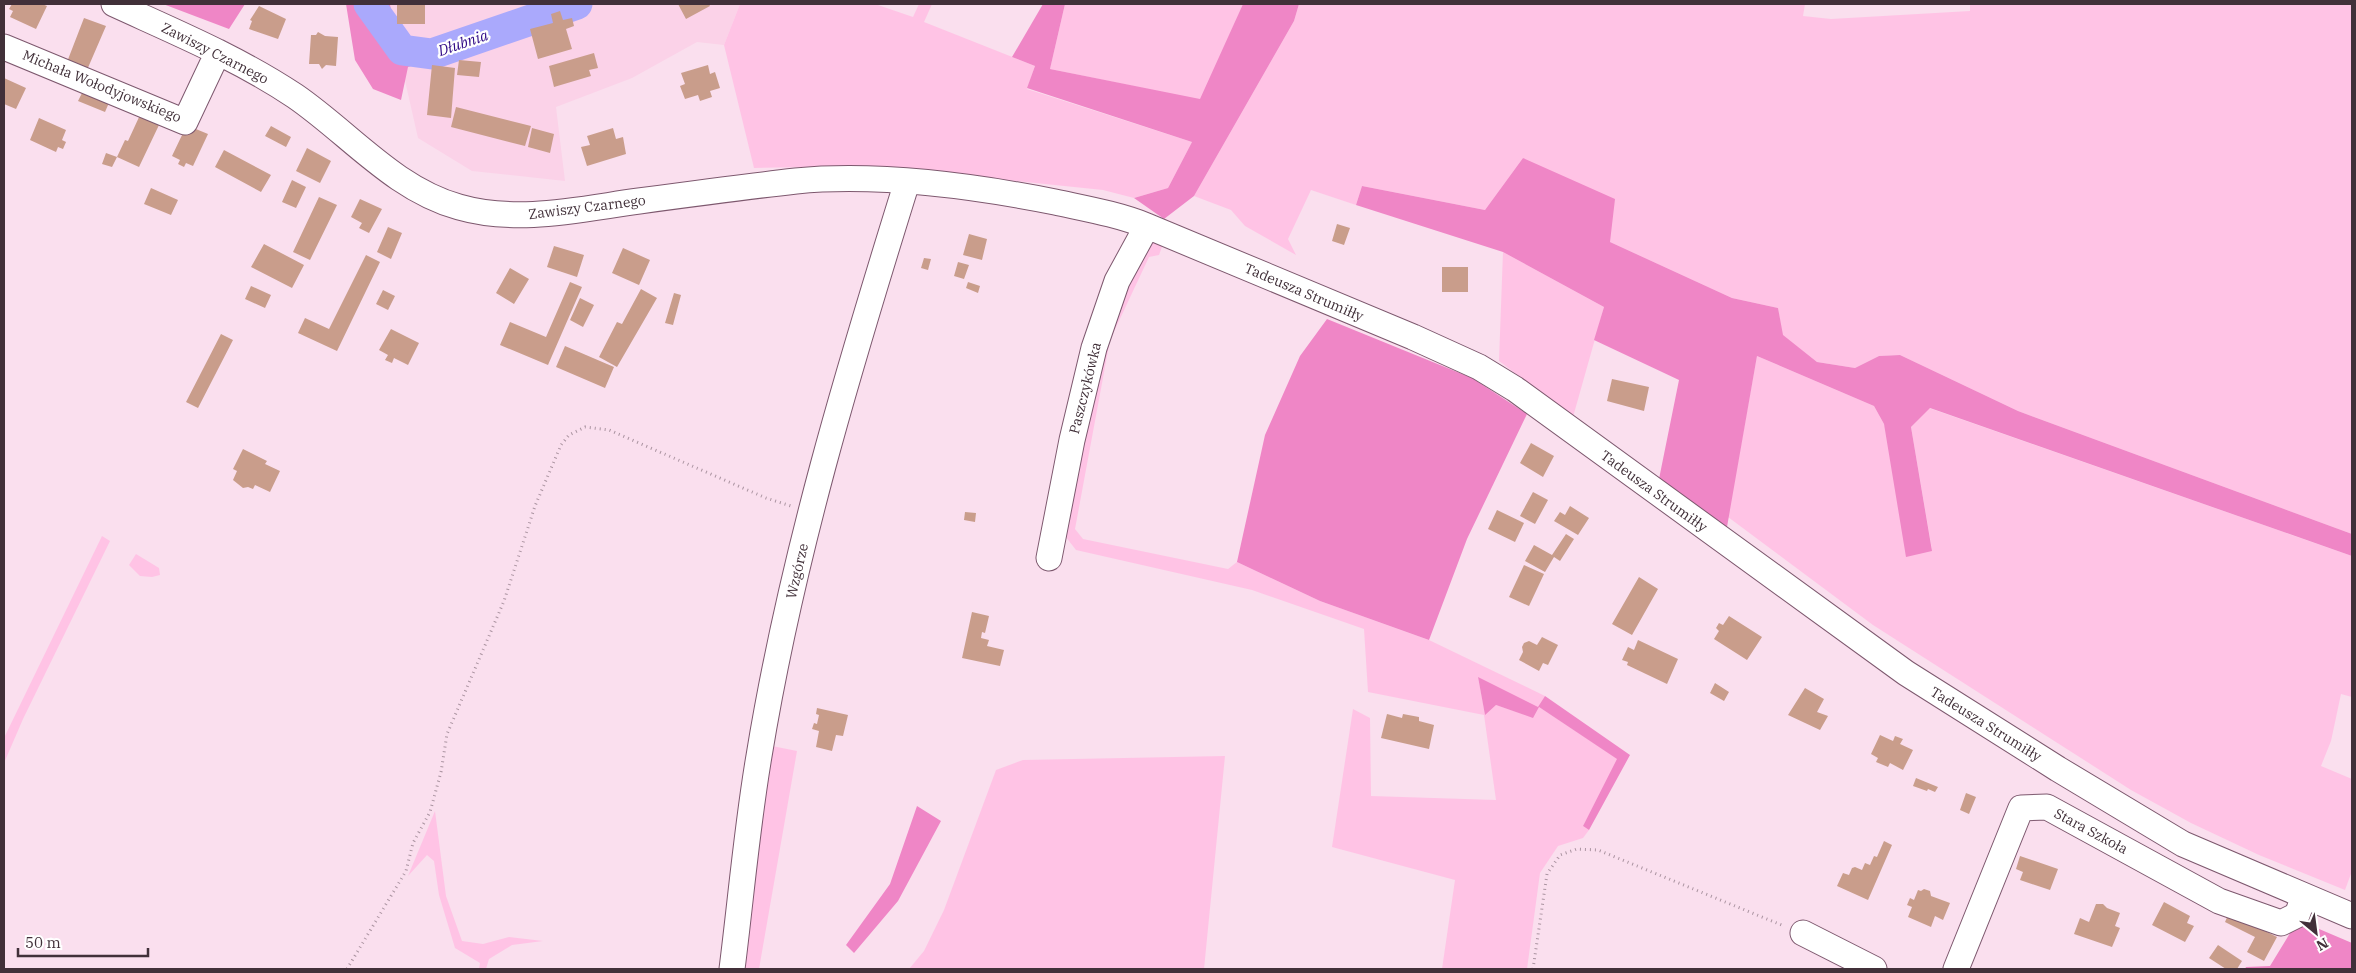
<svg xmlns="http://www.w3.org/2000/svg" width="2356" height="973" viewBox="0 0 2356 973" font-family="'IBM Plex Serif',serif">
<rect width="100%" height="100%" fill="#fadfee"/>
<path fill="#fbd2e8" d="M390,4l243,1 107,-1 -16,41 -27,-3 -65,36 -76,29 9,74 -93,-10 -54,-33 -24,-106z"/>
<path fill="#ffc3e5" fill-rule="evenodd" d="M740,4h135l38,13 6,-13h13l-8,18 111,44 -8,23 165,53 -24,46 -34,10 -31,-8 -235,-24 -114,2 -30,-123z
M1065,4h178l-42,96 -151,-31z
M1299,4h506l-2,12 28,3 139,-8v-7h382v530l-334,-123 -118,-56 -21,1 -24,12 -38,-6 -35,-27 -4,-27 -46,-10 -122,-56 -87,-84 -38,52 -123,-24 -6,19 -45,-15 -23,49 8,16 -51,-29 -14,-16 -37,-14 100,-175z
M1151,240l12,4 -4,11 -10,2 -39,83 -35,189 8,10 145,30 9,-7 83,39 109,39 116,56 -6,11 79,52 -35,67 6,4 -6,8 -25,8 -18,27 -13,96h-85l13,-89 -123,-33 21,-138 17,9 1,78 125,4 -12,-85 -116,-23 -4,-63 -112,-39 -176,-40 -14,-18 41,-198zM1478,677l54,40 -36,-12 -11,9z
M1503,252l101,55 -31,110 -74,-56z
M1757,356l117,50 10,18 48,126 -21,-123 18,-19 423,148v141l-11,-3 -10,47 -10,25 31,13v92l-7,19 -86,-35 -68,-32 -60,-33 -258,-165 -145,-108z
M102,536l8,5 -87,178 -19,44v-25z
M136,554l23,14 1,7 -8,2 -12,-1 -11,-11z
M772,746l25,5 -38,218h-18z
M1225,756l-21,213h-295l15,-18 20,-41 52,-140 27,-10z
M435,811l11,85 16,45 21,3 26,-7 34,4 -31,4 -23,14 -3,10h-7l1,-6 -25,-15 -16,-53 -5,-34 -7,-6 -19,21z"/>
<path fill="#ef86c6" d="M163,4h82l-16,25z
M346,4h44l4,28 21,13 121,-41h6l7,18 -141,45 -7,33 -28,-11 -18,-29z
M1043,4h22l-15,65 150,30 43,-95h56l-5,17 -100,175 -30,23 -30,-21 34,-10 24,-46 -165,-54 8,-22 -23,-9z
M1523,158l92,41 -5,43 122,56 46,10 5,27 34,27 38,6 24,-12 21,-1 118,56 334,123v22l-422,-148 -19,19 21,124 -26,6 -22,-133 -10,-18 -117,-50 -30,171 -68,-48 20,-99 -85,-40 10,-33 -101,-55 -147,-47 6,-19 123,24z
M1327,319l145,59 55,36 -60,125 -38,101 -109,-39 -83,-39 28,-127 35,-79z
M1478,677l60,30 7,-11 85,59 -41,75 -6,-4 34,-67 -78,-52 -6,11 -37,-13 -11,10z
M917,806l24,15 -43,80 -44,52 -8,-8 44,-61z
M2298,920l54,23v26h-107l1,-2 24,-1z"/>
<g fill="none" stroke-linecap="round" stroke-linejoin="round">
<path stroke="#aaa9fc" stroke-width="31" d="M369,4l33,46 30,4 145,-50"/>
</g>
<path fill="#c99d8b" d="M12,4h30l5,2 -11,23 -26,-12 3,-6 -4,-2z
M397,4h28v20h-28z
M678,4h31l1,2 -24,13z
M259,6l27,13 -8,20 -29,-10 3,-8 -2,-1z
M560,11l3,9 9,-2 2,8 -8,3 6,20 -34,10 -8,-30 23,-6 -2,-9z
M84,18l22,8 -19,44 -20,-8z
M318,32l7,4 13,1 -2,29 -10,-1 -4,4 -3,-5h-10l2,-29h5z
M594,53l4,15 -9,2 2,6 -37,11 -5,-21z
M459,60l22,2 -2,15 -22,-2z
M432,65l23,3 -4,50 -24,-3z
M708,65l2,9 5,-2 5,16 -10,3 2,6 -12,4 -2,-6 -13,4 -5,-13 5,-2 -4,-11z
M4,78l22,10 -10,21 -12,-5z
M85,87l26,11 -6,14 -27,-11z
M456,107l75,19 -6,20 -74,-19z
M140,115l19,10 -20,42 -22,-10 8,-17 3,1z
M39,118l27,12 -4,10 4,2 -3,7 -5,-2 -2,5 -26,-12z
M271,126l20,11 -5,10 -21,-11z
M191,127l17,7 -15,32 -7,-3 -2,4 -6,-3 2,-4 -8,-4 11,-23 4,2z
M532,128l22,6 -4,19 -22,-6z
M613,128l3,11 7,-2 3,17 -39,12 -6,-19 9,-2 -3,-9z
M307,148l24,13 -11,22 -24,-12z
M224,150l47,25 -10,17 -46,-25z
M106,153l11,4 -5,10 -10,-3z
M292,180l14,7 -10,21 -14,-6z
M151,188l27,12 -7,15 -27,-11z
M319,197l18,8 -27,55 -17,-8z
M360,199l22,10 -13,24 -10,-5 3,-5 -11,-6z
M1337,224l13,4 -6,17 -12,-4z
M388,227l14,6 -11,26 -14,-7z
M969,234l18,5 -5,21 -19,-5z
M264,244l40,21 -12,23 -41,-21z
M554,246l30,9 -7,22 -30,-10z
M623,248l27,12 -11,25 -27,-12z
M366,255l14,7 -43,89 -39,-18 7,-15 24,11z
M924,258l7,1 -3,11 -7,-2z
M958,262l11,3 -5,14 -10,-3z
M1442,267h26v25h-26z
M510,268l19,11 -15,25 -18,-11z
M570,282l12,5 -34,78 -48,-20 10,-23 36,15z
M968,282l12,4 -2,7 -12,-5z
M251,286l20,9 -6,13 -20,-9z
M641,289l16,9 -40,69 -18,-10 18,-35 5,2z
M383,290l12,6 -7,14 -12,-6z
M674,293l7,2 -8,30 -8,-2z
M580,298l14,7 -11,22 -13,-7z
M391,329l28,14 -11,22 -14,-7 -2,5 -7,-3 3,-5 -9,-5z
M221,334l12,6 -35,68 -12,-6z
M565,346l49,21 -9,21 -49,-21z
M1612,379l37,8 -5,24 -37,-10z
M1531,443l23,13 -11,21 -23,-14z
M243,449l24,12 -2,3 15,7 -10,21 -15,-7 -2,4 -5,-2 -5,1 -10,-8 4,-9 -4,-2z
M1533,492l15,8 -13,24 -15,-8z
M1570,506l19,12 -11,17 -24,-14 6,-9 5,3z
M1497,510l27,13 -9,19 -27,-13z
M965,512l11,1 -1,9 -11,-2z
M1566,534l8,5 -14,22 -6,-4 -9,15 -20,-11 9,-16 18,10z
M1524,565l20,9 -15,32 -20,-9z
M1639,577l19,12 -26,46 -20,-11z
M972,612l17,4 -4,17 -3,-1 -1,6 8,2 -2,6 17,4 -4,16 -38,-8z
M1729,616l33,21 -15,23 -33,-21 5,-8 -3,-3 3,-5 4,2z
M1542,637l16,8 -10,20 -5,-2 -4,8 -20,-11 4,-8 -1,-5 2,-4 5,-2 8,4z
M1638,640l40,19 -11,25 -40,-19 1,-3 -6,-2 6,-13 6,3z
M1715,683l14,9 -5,9 -14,-8z
M1805,688l19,11 -7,13 11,4 -8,14 -32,-15z
M817,708l31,7 -5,21 -7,-1 -4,16 -16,-4 3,-16 -7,-2 2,-6 3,1 2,-9 -3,-1z
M1387,714l15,4 1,-4 16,3v4l15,4 -5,24 -48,-11z
M1880,735l13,6 2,-5 8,3 -3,5 13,6 -10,20 -13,-7 -2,4 -12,-5 2,-4 -7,-4z
M1916,778l22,9 -3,5 -7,-3 -1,2 -14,-5z
M1966,793l10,4 -7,17 -9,-4z
M1884,841l8,4 -24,55 -31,-14 6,-13 6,2 3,-7 3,-1 7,3 3,-7 5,2 4,-9 3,1z
M2020,856l38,13 -8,21 -30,-10 3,-8 -7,-3z
M1924,889l6,2 1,5 19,7 -7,17 -8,-4 -4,11 -23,-10 4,-10 -5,-2 3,-7 4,2 4,-10 3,1z
M2164,902l26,14 -3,7 7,3 -9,16 -33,-17z
M2096,904h7l4,4 13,5 -5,13 5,2 -8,19 -38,-13 6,-16 9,4z
M2229,913l48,24 -13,24 -17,-9 8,-15 -30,-15z
M2218,945l24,16 -5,8h-11l-17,-11z"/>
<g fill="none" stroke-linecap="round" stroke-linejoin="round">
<defs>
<path id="minor" d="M114,4c61,28 124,54 181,92 54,37 99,93 164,111 59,17 121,2 180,-6 52,-7 104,-14 157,-20 83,-8 178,5 259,21 32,7 62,12 92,24l266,111 66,30 36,22 391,284 152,96 125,75 169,72
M4,47l181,75 33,-70
M1049,558l23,-118 22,-92 23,-67 30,-55
M1803,933l71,36
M732,969c9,-71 15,-143 27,-213 32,-196 89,-385 148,-574
M1956,969l65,-161 26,-1 172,94 62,22 16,-8 7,-19"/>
</defs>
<use href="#minor" stroke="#7d586e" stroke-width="27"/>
<path stroke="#ab94a1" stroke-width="3" stroke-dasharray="1 4" stroke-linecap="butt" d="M347,969l59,-98 7,-28 17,-31 11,-40 6,-38 57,-133 31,-95 26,-61 8,-10 16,-8 24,3 157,68 25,8
M1533,969l14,-95 13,-19 17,-6 21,1 186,76"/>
<use href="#minor" stroke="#fff" stroke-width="25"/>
</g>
<g text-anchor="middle" stroke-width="4.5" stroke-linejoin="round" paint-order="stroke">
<g font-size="14" fill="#413039" stroke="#fff">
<text transform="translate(215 53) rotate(27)" y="5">Zawiszy Czarnego</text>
<text transform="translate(102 86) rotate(22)" y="5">Michała Wołodyjowskiego</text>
<text transform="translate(587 207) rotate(-7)" y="5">Zawiszy Czarnego</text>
<text transform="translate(1304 292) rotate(23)" y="5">Tadeusza Strumiłły</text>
<text transform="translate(1085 388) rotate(-76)" y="5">Paszczykówka</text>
<text transform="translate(1654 491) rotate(36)" y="5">Tadeusza Strumiłły</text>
<text transform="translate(797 571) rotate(-77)" y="5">Wzgórze</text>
<text transform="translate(1986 724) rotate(32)" y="5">Tadeusza Strumiłły</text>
<text transform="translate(2091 831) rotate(28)" y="5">Stara Szkoła</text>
</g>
<g font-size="15" font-style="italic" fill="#300a86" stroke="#fff">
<text transform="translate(463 43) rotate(-19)" y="5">Dłubnia</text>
</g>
</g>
<rect width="2356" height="973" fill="none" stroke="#413039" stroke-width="10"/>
<g transform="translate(2316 933) rotate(151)" stroke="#ffffff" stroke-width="4" paint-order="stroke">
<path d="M0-4L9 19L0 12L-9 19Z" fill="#413039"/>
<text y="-8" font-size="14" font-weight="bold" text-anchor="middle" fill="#413039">N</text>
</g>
<path d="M18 948v8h130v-8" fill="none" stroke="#413039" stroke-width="2.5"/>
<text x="25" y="948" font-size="15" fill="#413039" stroke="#ffffff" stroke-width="4" paint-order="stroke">50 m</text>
</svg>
